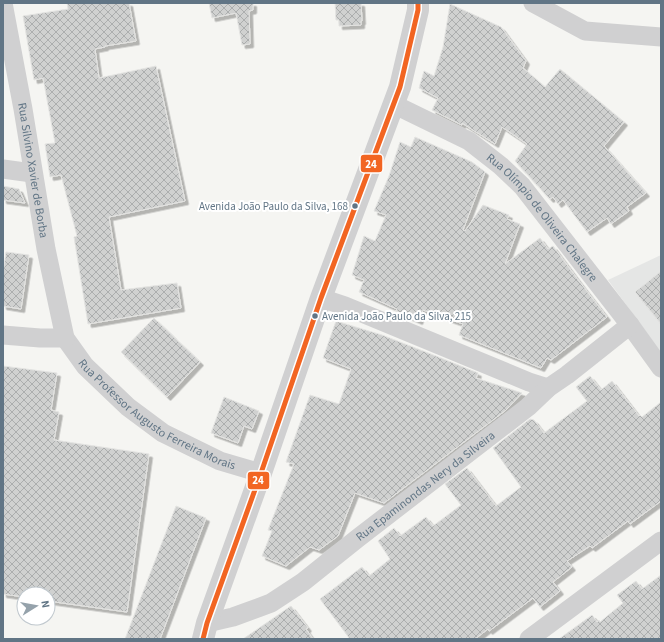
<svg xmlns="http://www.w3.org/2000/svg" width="664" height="642" viewBox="0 0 664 642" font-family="'Source Sans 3',sans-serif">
<defs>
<pattern id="building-cross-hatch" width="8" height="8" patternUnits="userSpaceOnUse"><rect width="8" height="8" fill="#d0d1d0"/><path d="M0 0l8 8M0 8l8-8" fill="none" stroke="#acaeae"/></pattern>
<filter id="shadow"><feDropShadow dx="3.5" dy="3.5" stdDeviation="0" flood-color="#0004"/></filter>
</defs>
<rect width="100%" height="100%" fill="#f5f5f2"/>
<path fill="#e5e6e5" d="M661,255v97l-53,-72z"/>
<path fill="url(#building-cross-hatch)" stroke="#e4e4e2" filter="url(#shadow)" d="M67,3h62l7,38 -31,5v1l-10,2 4,29 57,-12 29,135 -76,16 12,73 56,-7 4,25 -93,16 -14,-87 3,-1 -16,-61 -11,2 -5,-33 10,-1 -12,-65 -9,2 -11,-64 45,-7z
M209,3h44v7l-4,1 1,33 -8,1 -6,-32 -24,5z
M335,3h26l1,18h-1v4l-22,1v-6h-3z
M450,4l51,23 25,34 -3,7 22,19 15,-18 64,53 -20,24 42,47 -19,14 2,4 -18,13 -4,-6 -20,14 -24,-32 -5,4 -5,-7 -3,2 -35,-38 12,-17 -25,-17 -7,17 -33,-21v2l-30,-15 6,-12 -19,-10 5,-17 10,5 9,-29z
M415,137l57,25 13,10 -22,58 2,1 18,-26 26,10 -2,4 13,5 -15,40 35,-26 8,11 5,-3 26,35 28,36 -56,43 -4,-2 -6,10 -82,-33 4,-11 -40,-14 -4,11 -23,-10 1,-2 -38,-17 5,-12 -12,-5 12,-39 11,5 11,-26 -12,-4 15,-35 11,-34 11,5z
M3,186l16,3 6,14 -22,-3z
M6,252l23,3 -8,54 -18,-3v-33z
M661,271v53l-26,-32z
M154,318l46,44 -33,35 -46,-45z
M336,321l46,14 59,23 37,15 -2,5 46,15 -16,17 -122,93 -29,-10 -17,43 -19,14 -9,-3 -24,19 -24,-10 10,-25 -4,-1 26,-66 -8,-2 24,-67 29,9 12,-35 -28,-11z
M3,366l54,7 -6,37 8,2 -5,28 95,14 -22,158 -79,-11v-7h-24v3l-21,-3z
M590,376l11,14 11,-9 27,35 1,-1 2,2 19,-15v99l-31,23 -2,-3 -36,27 -2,-2 -23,15 5,6 -19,15 7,9 -20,16 -7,-9 -44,33 -1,-2 -13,10h-125l-30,-40 42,-32 7,9 21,-17 -12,-18 16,-13 6,8 26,-19 7,9 28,-21 -16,-21 22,-16 29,38 25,-19 -28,-39 37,-29 4,1 10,13 43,-32 -11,-14z
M224,397l35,14 -7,18 -8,-3 -6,17 -27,-10z
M176,506l30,12 -46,121h-35z
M661,575v64h-102l33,-24 5,7 2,-2 1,2 23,-19 -6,-8 19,-14 6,8z
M291,606l17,22 -2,1 7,10h-70z"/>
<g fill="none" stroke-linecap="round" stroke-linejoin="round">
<g stroke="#d0d0d1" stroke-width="19">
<path id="s1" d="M3,3l20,106 23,140 19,89 20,28 43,41 35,26 57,28 41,12"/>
<path d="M533,3l52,28 76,6"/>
<path id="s2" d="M393,104l76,37 32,25 21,20 108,139 31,43"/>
<path d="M3,169l29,4"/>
<path d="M321,298l24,8 184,76 19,6"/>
<path d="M3,335l37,3h25"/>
<path id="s3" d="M207,623l26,-6 38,-14 32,-21 55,-44 170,-131 20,-19 19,-13 63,-50"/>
<path d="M529,639l132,-98"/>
</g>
<path stroke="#d0d0d1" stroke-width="22" d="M203,639l4,-16 54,-150 60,-175 79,-211 18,-77v-7"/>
<defs>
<path id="bus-1" d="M203,639l4,-16 54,-150 60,-175 79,-211 18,-77v-7"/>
</defs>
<use href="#bus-1" stroke="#fff" stroke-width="8"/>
<use href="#bus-1" stroke="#f26522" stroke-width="5"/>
</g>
<g fill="#617585" stroke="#fff" stroke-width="1.5">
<circle cx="355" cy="206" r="3.5"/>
<circle cx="315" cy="316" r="3.5"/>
</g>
<g text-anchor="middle" stroke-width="4" stroke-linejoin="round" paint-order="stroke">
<g font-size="11" fill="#617585" stroke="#fff" text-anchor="end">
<text x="348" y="210">Avenida João Paulo da Silva, 168</text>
<text x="322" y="320" text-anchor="start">Avenida João Paulo da Silva, 215</text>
</g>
<g font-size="12" fill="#617585" stroke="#fff">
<text dy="4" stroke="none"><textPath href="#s1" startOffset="170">Rua Silvino Xavier de Borba</textPath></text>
<text dy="4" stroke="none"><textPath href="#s2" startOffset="191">Rua Olímpio de Oliveira Chalegre</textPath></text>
<text dy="4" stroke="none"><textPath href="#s1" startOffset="463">Rua Professor Augusto Ferreira Morais</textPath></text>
<text dy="4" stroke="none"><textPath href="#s3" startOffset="261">Rua Epaminondas Nery da Silveira</textPath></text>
</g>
</g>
<g stroke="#fff" stroke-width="1.5">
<rect x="360" y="154" width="23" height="19" rx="4" fill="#f26522"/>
<rect x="247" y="471" width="23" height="19" rx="4" fill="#f26522"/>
</g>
<g font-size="11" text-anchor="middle" font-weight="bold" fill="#fff">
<text x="371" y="168">24</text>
<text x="258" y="484">24</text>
</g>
<rect width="664" height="642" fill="none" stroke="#617585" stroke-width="8"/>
<g transform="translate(36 606) rotate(79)"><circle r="19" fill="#ffffff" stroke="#c0c8ce"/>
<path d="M0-3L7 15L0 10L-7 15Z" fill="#95a2ab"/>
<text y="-6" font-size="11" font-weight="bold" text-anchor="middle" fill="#617585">N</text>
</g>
</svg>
